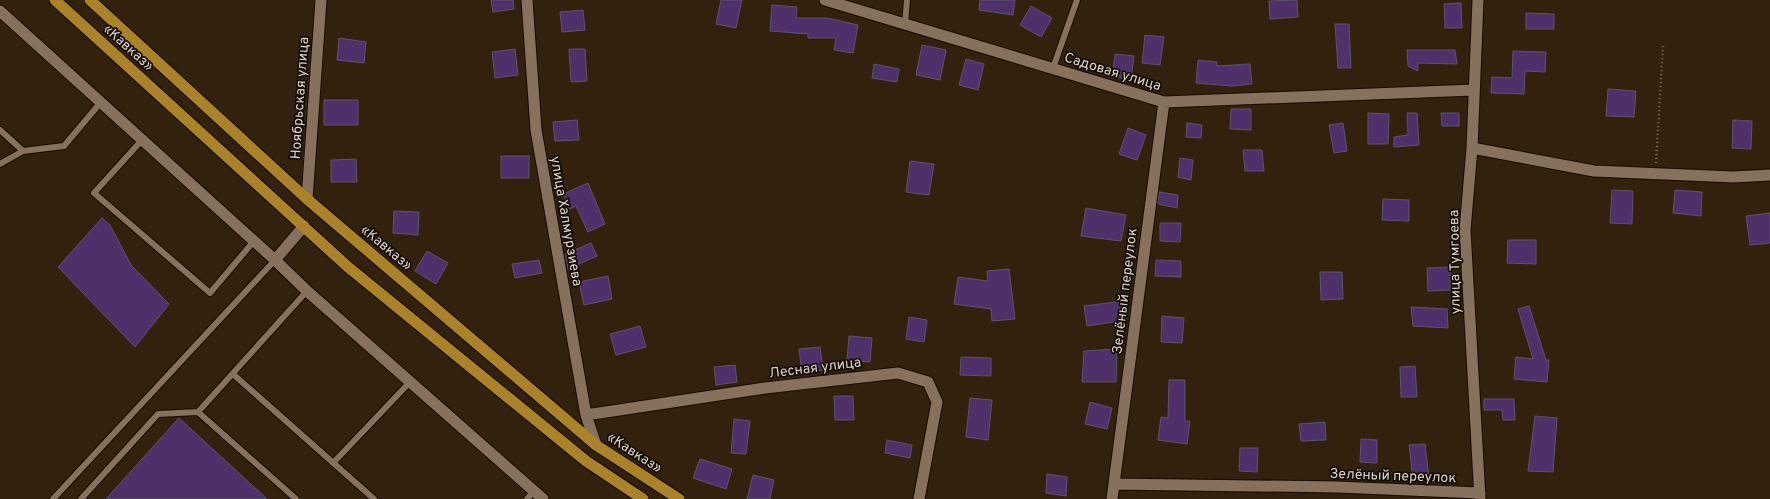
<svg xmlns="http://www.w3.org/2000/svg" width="1770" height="499" viewBox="0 0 1770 499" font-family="Overpass,sans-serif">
<rect width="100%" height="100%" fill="#32210d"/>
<path fill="#4e316a" stroke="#5e536b" d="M491,0h22l1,9 -21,3z
M721,0h21l-6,28 -20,-4z
M980,0h35l-2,15 -34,-5z
M1297,0l1,17 -28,2 -1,-18z
M1461,3l1,25h-17l-1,-24z
M772,5l25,2 -1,11h31l31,7 -5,28 -19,-3 2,-12h-28v-4l-38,-3z
M1031,6l21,12 -11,19 -21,-12z
M583,10l2,20 -23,2 -2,-20z
M1526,13l28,1v15h-28z
M1335,24h14l2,44h-13z
M1145,35l19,2 -4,28 -18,-2z
M339,38l27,4 -2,21 -27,-3z
M922,45l24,5 -6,30 -24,-5z
M515,49l3,26 -23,3 -3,-26z
M569,49h16l2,32 -16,1z
M1407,50h48l2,14 -39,-1v8l-10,-5z
M1513,51l33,1 -1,20 -20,-1 -1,23 -33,-1 1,-16 20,1z
M1115,54l19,2 -3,23 -19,-2z
M966,59l18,5 -6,26 -19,-5z
M1198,60l19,2v4l33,-2 2,20 -20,2 -36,-3z
M874,64l25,5 -2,13 -25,-4z
M1608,89l28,2 -2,26 -28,-1z
M324,100h34v25h-34z
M1231,109h20v21l-21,-1z
M1368,113l21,1 -1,30h-20z
M1407,113h10l2,32 -25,2v-10l14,-2z
M1441,113h18v13h-17z
M577,120l2,20 -24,1 -2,-19z
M1733,120l19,1 -1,28 -19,-1z
M1187,123l15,2 -1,13 -15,-1z
M1343,123l4,28 -13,2 -5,-28z
M1128,128l18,7 -9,25 -18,-6z
M1243,150h19l2,21h-19z
M501,156h28v22h-28z
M1180,158l13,2 -2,20 -13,-3z
M356,159l1,23h-26v-22z
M910,161l24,3 -5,31 -23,-3z
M588,183l17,41 -17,8 -12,-26 -7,3 -6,-15z
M1612,190l21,1 -1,33 -22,-1z
M1675,190l27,2 -1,24 -28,-3z
M1159,192l19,3 -1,13 -19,-4z
M1383,199l26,1v21l-27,-1z
M1086,208l40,7 -5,26 -40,-5z
M394,211l25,1 -1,23 -25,-2z
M1770,213v30l-20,2 -4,-29z
M102,218l8,7 21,40 38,39 -34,43 -77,-80z
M1160,223h21l-1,19 -20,-1z
M1508,240h28v24l-29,-1z
M591,243l6,13 -29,13 -3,-15z
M427,251l21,12 -12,21 -21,-13z
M539,260l3,13 -27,5 -3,-14z
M1156,260l25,1v16l-26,-1z
M1450,267l1,23 -23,1 -1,-23z
M1009,269l6,50 -23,2 -1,-12 -37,-5 4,-27 30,4 -1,-10z
M1320,272h22l1,27 -22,1z
M608,276l4,23 -28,6 -5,-23z
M1124,301l3,19 -40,6 -3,-20z
M1529,306l17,54h3l-2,22 -33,-3 2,-22 17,2 -15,-50z
M1411,307l36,2 1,19 -35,-2z
M1162,316l22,2 -2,25 -21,-1z
M909,317l18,3 -3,22 -18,-3z
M640,326l6,21 -30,8 -6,-21z
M849,336l23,2 -2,24 -23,-2z
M820,347l3,23 -21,3 -3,-24z
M1117,349l-1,33h-34l2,-31z
M961,357l30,1v18l-31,-1z
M735,365l2,17 -21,3 -2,-18z
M1415,366l2,31h-16l-1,-30z
M1169,380h16v41h5l-3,23 -29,-4 3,-23 7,1z
M834,396h19l1,24h-19z
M970,398l22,2 -4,40 -22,-3z
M1484,399h30l1,21h-12l-1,-10h-18z
M1090,402l22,6 -5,21 -22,-5z
M1535,416l22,2 -4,54 -25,-1z
M179,418l88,81h-161z
M734,419l16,2 -4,33 -15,-1z
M1325,422l1,18 -25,1 -2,-17z
M1361,439l16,1v23l-17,-1z
M887,440l25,5 -2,13 -25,-5z
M1425,444l4,34 -16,2 -4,-35z
M1240,448h18l-1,24 -18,-1z
M700,459l32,10 -6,20 -33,-11z
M1047,474l20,3 -1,19 -20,-3z
M753,475l21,5 -4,19h-23z"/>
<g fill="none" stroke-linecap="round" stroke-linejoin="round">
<defs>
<path id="service" d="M905,24l2,-24
M1053,68l24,-68
M0,130l23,21
M142,140l-48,53 116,100 44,-52
M0,164l23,-13 41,-5 37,-44
M233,374l141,125
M198,412l109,-121
M333,463l77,-81
M53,499l222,-239
M81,499l77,-85 40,-2 98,87
M527,499l6,-7"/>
<path id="minor" d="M527,0l9,130 50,285 10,30
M825,0l339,102 310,-12
M1478,0l-6,148 -7,82 15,269
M0,11l275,249 32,31 236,208
M1472,148l122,23 139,6 37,-2
M307,199l14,-199
M275,260l29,-34
M586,415l179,-27 133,-15 30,9 9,20 -18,97
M1114,484l223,3 143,6
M1112,499l52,-397"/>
<path id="trunk" d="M55,0l293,267 238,194 57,38
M90,0l217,199 289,246 83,54"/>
</defs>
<use href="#service" stroke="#190a00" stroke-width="8"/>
<use href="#minor" stroke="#190a00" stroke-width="13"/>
<use href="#trunk" stroke="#190a00" stroke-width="13"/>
<path stroke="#7b6c5c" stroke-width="2.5" stroke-dasharray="1 3" stroke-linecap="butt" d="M1656,163l7,-117"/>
<use href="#service" stroke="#85715c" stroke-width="6"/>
<use href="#minor" stroke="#85715c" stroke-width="11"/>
<use href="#trunk" stroke="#aa8228" stroke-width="11"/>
</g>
<g text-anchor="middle" stroke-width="3.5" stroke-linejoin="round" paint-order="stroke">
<g font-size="14" fill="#ded3c7" stroke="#140c05">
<text transform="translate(129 47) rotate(42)" y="5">«Кавказ»</text>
<text transform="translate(1113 71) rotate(17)" y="5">Садовая улица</text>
<text transform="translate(299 98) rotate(-86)" y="5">Ноябрьская улица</text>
<text transform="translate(567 221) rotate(80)" y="5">улица Халмурзиева</text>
<text transform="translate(387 247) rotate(40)" y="5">«Кавказ»</text>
<text transform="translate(1454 262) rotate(-91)" y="5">улица Тумгоева</text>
<text transform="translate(1124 291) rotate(-83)" y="5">Зелёный переулок</text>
<text transform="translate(815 367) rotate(-7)" y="5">Лесная улица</text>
<text transform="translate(635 452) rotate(33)" y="5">«Кавказ»</text>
<text transform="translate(1393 475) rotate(2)" y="5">Зелёный переулок</text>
</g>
</g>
</svg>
